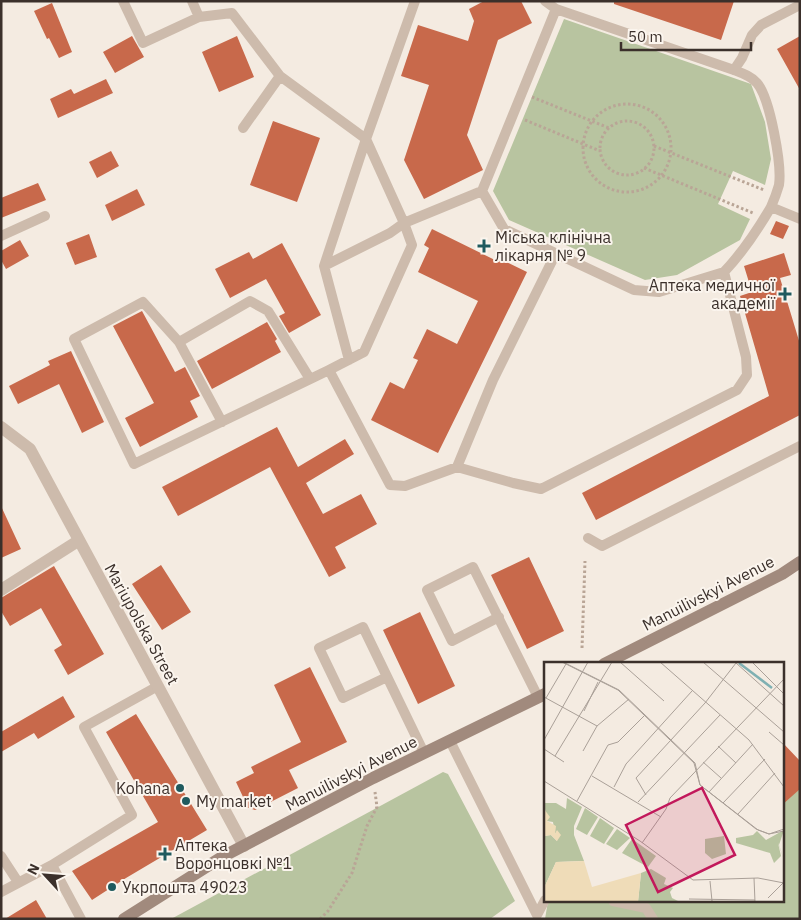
<svg xmlns="http://www.w3.org/2000/svg" width="801" height="920" viewBox="0 0 801 920" font-family="'IBM Plex Sans',sans-serif">
<rect width="100%" height="100%" fill="#f4ebe1"/>
<path fill="#b8c4a0" d="M564,19l187,65 14,38 6,37 -6,26 -32,-14 -15,33 32,15 -10,21 -63,35 -32,5 -136,-60 -16,-29z
M443,772l5,2 67,127 -25,18h-319z
M800,777v142h-255l3,-18h234v-110z"/>
<path fill="#c8694b" d="M484,1h37l11,22 -34,17 -31,95 16,35 -59,29 -20,-39 25,-75 -28,-9 17,-51 50,16 6,-20 -5,-12z
M614,1h120l-13,39 -107,-36z
M52,3l20,49 -13,6 -10,-20 -2,1 -13,-28z
M132,36l12,21 -29,16 -12,-21z
M237,36l17,41 -35,15 -17,-40z
M800,36v54l-23,-41z
M106,79l7,14 -55,25 -8,-19 21,-10 3,5z
M273,121l47,17 -23,64 -47,-17z
M111,151l8,15 -22,12 -8,-16z
M38,183l8,17 -45,18v-20z
M137,189l8,16 -33,16 -7,-16z
M776,221l13,5 -6,13 -13,-5z
M432,229l67,33 1,-3 27,13 -89,181 -67,-33 19,-38 14,7 14,-29 -5,-2 14,-29 30,15 21,-43 -60,-29 11,-24 -5,-3z
M89,234l8,23 -22,8 -9,-22z
M20,240l9,16 -23,13 -5,-9v-9z
M282,243l39,72 -32,18 -10,-17 6,-3 -19,-34 -36,19 -15,-29 34,-17 4,7z
M784,253l7,22 -11,3 20,66v71l-204,105 -14,-27 187,-97 -29,-100 12,-4 -8,-26z
M142,311l33,61 10,-5 15,29 -10,5 8,16 -58,30 -15,-29 29,-15 -41,-77z
M267,322l10,17 -2,2 6,11 -69,37 -15,-28z
M71,351l33,71 -22,11 -23,-49 -41,20 -9,-18 41,-21 -2,-4z
M277,427l21,40 47,-28 9,15 -48,29 17,31 38,-20 16,30 -42,23 11,21 -17,9 -59,-110 -92,49 -16,-29z
M1,506l20,43 -20,9z
M529,557l35,74 -37,18 -36,-74z
M161,565l30,47 -29,18 -30,-46z
M54,566l50,88 -36,21 -14,-25 8,-5 -21,-37 -31,18 -9,-15v-13z
M420,612l35,74 -37,18 -35,-74z
M310,667l37,75 -58,28 9,18 -43,22 -9,-3 -2,-8 -8,-17 18,-9 -3,-6 50,-25 -27,-57z
M63,696l12,21 -37,22 -4,-6 -33,19v-20z
M136,714l71,116 -81,48 -34,22 -20,-29 86,-49 -52,-90z
M782,742l18,19v28l-18,16z
M36,900l11,19h-42z"/>
<g fill="none" stroke-linecap="round" stroke-linejoin="round">
<path stroke="#b9a596" stroke-width="3" stroke-dasharray="2.5 2.5" stroke-linecap="butt" d="M532,97l77,31
M583 148a44 44 0 1 1 88 0a44 44 0 1 1-88 0Z
M525,120l75,31
M600 148a27 27 0 1 1 54 0a27 27 0 1 1-54 0Z
M654,146l110,44
M644,168l109,45
M582,648l3,-87
M320,919l8,-8 24,-38 15,-47 10,-19 -2,-15"/>
<path stroke="#cdbbac" stroke-width="10" d="M123,1l20,42 56,-26
M192,1l7,16 33,-4 48,63
M415,1l-49,138 38,84 78,-32
M545,1l11,8 178,61c8,3 17,6 23,13 13,15 25,82 22,102 -2,7 -5,15 -8,22l29,12
M556,9l-74,182 22,38 130,61 25,2 65,-20
M734,70l8,-12 10,-23 9,-10 39,-20
M243,128l37,-52 86,63 -42,127 25,94
M1,236l44,-20
M324,266l66,-33 14,-10 8,22 -48,107 -35,18
M179,342l71,-41 18,10 42,68
M222,422l-43,-80 -36,-40 -69,37 60,125 195,-94 61,115 15,1 52,-19 56,16 28,6 196,-99 10,-15 -1,-18 -22,-85c19,-20 33,-41 47,-65
M457,467l36,-87 63,-127
M588,538l14,8 198,-100
M499,617l-47,24 -25,-51 46,-23 65,130
M387,677l-44,21 -24,-50 44,-21 61,126
M450,741l87,174
M1,856l17,26
M52,865l29,54
M1,892l51,-27 80,-50 -48,-88 74,-41
M613,901l33,7 7,11
M537,915l8,-15"/>
<path stroke="#cdbbac" stroke-width="12" d="M1,427l29,22 214,397
M1,590l77,-49"/>
<path stroke="#a18a7d" stroke-width="12" d="M604,664l178,-90 18,-12
M124,919l98,-62 151,-79 172,-84"/>
</g>
<g fill="#1f5a5e" stroke="#fbf5ee" stroke-width="2">
<path d="M481.5 238.5h5v5h5v5h-5v5h-5v-5h-5v-5h5z"/>
<path d="M782.5 286.5h5v5h5v5h-5v5h-5v-5h-5v-5h5z"/>
<circle cx="180" cy="788" r="5"/>
<circle cx="186" cy="801" r="5"/>
<path d="M162.5 846.5h5v5h5v5h-5v5h-5v-5h-5v-5h5z"/>
<circle cx="112" cy="887" r="5"/>
</g>
<g text-anchor="middle" stroke-width="4" stroke-linejoin="round" paint-order="stroke">
<g font-size="16" fill="#3b302b" stroke="#fbf5ee" text-anchor="start">
<text x="495" y="243">Міська клінічна<tspan x="495" dy="18">лікарня № 9</tspan></text>
<text x="775" y="291" text-anchor="end">Аптека медичної<tspan x="775" dy="18">академії</tspan></text>
<text x="170" y="794" text-anchor="end">Kohana</text>
<text x="196" y="807">My market</text>
<text x="175" y="851">Аптека<tspan x="175" dy="18">Воронцовкі №1</tspan></text>
<text x="122" y="893">Укрпошта 49023</text>
</g>
<g font-size="16" fill="#3b302b" stroke="#fbf5ee">
<text transform="translate(708 593) rotate(-27)" y="6">Manuilivskyi Avenue</text>
<text transform="translate(142 624) rotate(61)" y="6">Mariupolska Street</text>
<text transform="translate(351 773) rotate(-27)" y="6">Manuilivskyi Avenue</text>
</g>
</g>
<g transform="translate(544 662)">
<rect width="240" height="240" fill="#f4ebe1"/>
<path d="M23,136l15,9 -8,19v9l10,26 -28,1 -12,26v-52l7,-1 6,6 1,-8 -1,-2 -2,3 -2,-12 -6,-1 -3,-18h12l10,6zM41,146l13,9 -11,18 -11,-6zM56,156l14,10 -10,16 -14,-8zM73,167l13,9 -13,12 -11,-6zM240,168l-5,15 5,15 -6,-17 3,13 -7,7 -4,-10 -34,-10v-5l17,-3 4,-4 9,9zM180,174l2,18 -14,5 -7,-6v-14zM88,177l24,17 -8,11 -26,-14zM107,207l15,9 -2,6 9,4 -3,4 2,6 8,4h-42l3,-29z" fill="#b8c4a0"/>
<path d="M0,147l6,8 -3,4 9,5 -1,8 2,-4 4,5 -4,6 -6,-6 -7,1zM40,199l8,26 49,-14 -3,29h-94v-14l12,-26z" fill="#efdcb8"/>
<path fill="none" stroke="#7fb0b2" stroke-width="2.5" d="M195,1l33,25"/>
<path fill="none" stroke="#aaa098" stroke-width="1" d="M18,0l56,28 76,73 6,22 58,45 11,4 15,-3M19,0l56,28 76,73 5,22 56,44 13,5 15,-5M76,0l44,39M116,0l89,78 35,47M159,0l81,70M208,0l32,32M192,1l48,43M0,35l53,29M2,36l20,-34M40,49l14,-29M225,70l15,13M0,78l44,-78M174,84l18,17M0,87l20,13M39,89l14,-25 32,-27M11,94l57,-94M159,100l18,16M48,114l69,41M0,119l96,60 53,39 65,-2 26,5M70,125l12,-23 66,-73M165,130l44,-48M102,133l-10,-17 69,-75 31,-40M33,139l31,-56 10,-3 27,-27M94,140l82,-87M179,141l42,-44M194,152l37,-41M98,181l24,-34 4,-11 114,-119M210,216l1,24M166,219l2,20M224,236l15,-15M145,237l66,1"/>
<path fill="#c2185b" fill-opacity="0.15" stroke="#c2185b" stroke-width="2.5" d="M158,126l33,67 -77,37 -32,-67z"/>
<rect width="240" height="240" fill="none" stroke="#3b302b" stroke-width="2.5"/>
</g>
<rect width="801" height="920" fill="none" stroke="#3b302b" stroke-width="5"/>
<g transform="translate(45 875) rotate(296)" stroke="#fbf5ee" stroke-width="4" paint-order="stroke">
<path d="M0-4L9 19L0 12L-9 19Z" fill="#3b302b"/>
<text y="-8" font-size="14" font-weight="bold" text-anchor="middle" fill="#3b302b">N</text>
</g>
<path d="M621 42v8h130v-8" fill="none" stroke="#3b302b" stroke-width="2.5"/>
<text x="628" y="42" font-size="15" fill="#3b302b" stroke="#fbf5ee" stroke-width="4" paint-order="stroke">50 m</text>
</svg>
